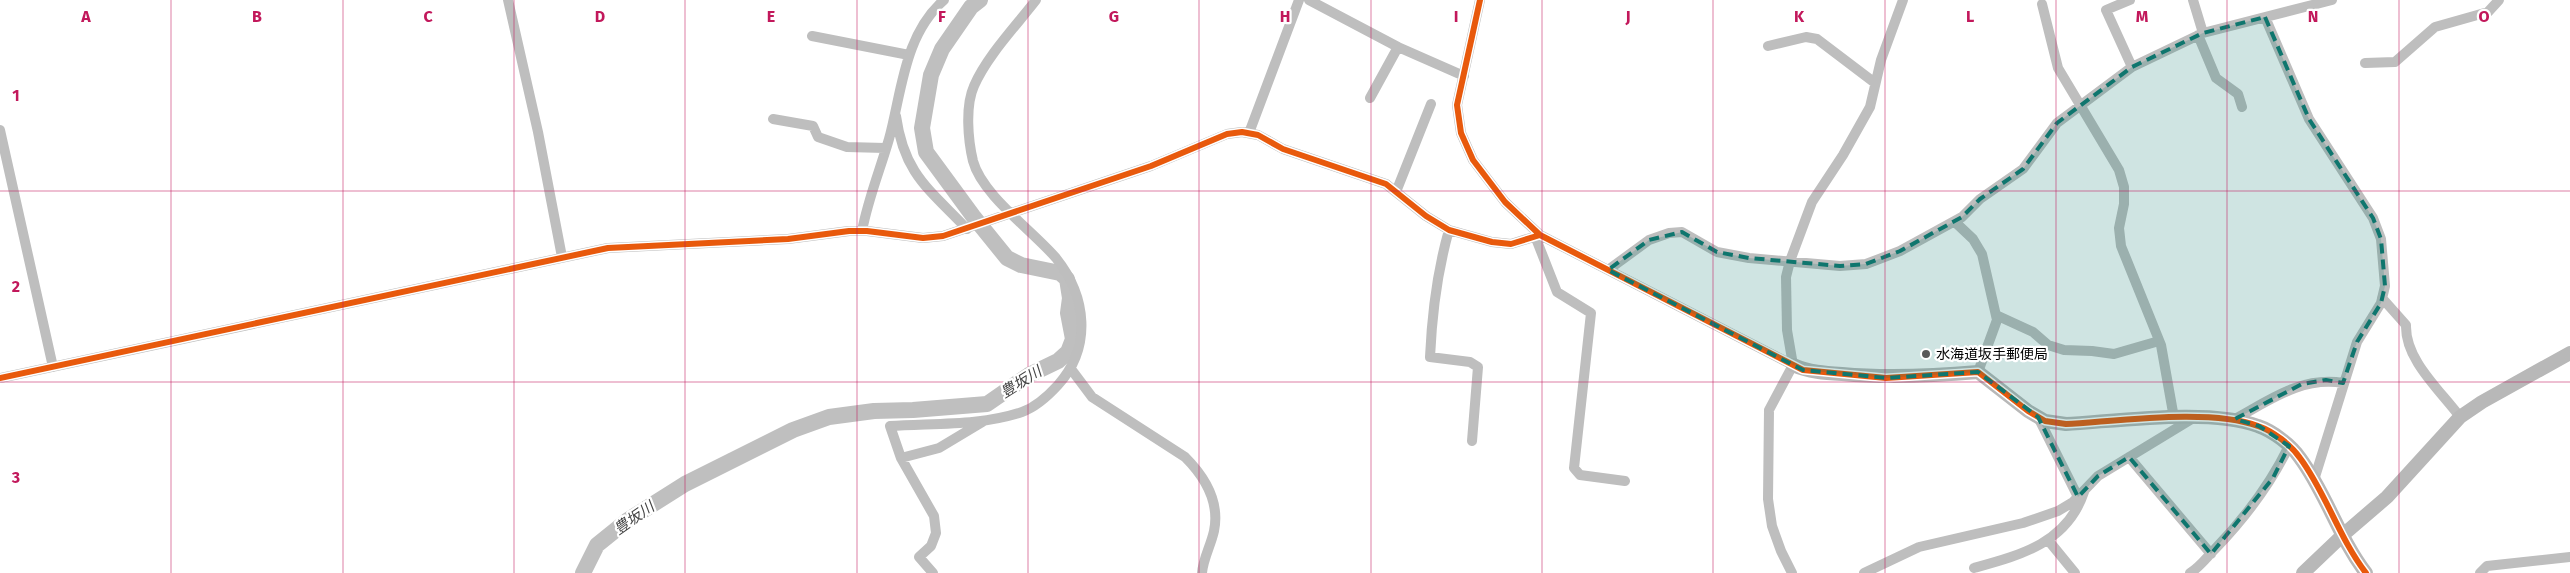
<svg xmlns="http://www.w3.org/2000/svg" width="2570" height="573" viewBox="0 0 2570 573" font-family="'Fira Sans','Noto Sans JP',sans-serif">
<rect width="100%" height="100%" fill="#fff"/>
<g fill="none" stroke-linecap="round" stroke-linejoin="round">
<path stroke="#bfbfbf" stroke-width="16" d="M583,573l14,-28 31,-25 57,-36 108,-54 36,-13 45,-6 39,-1 74,-6 42,-29 29,-14 10,-9 5,-13 -5,-26 2,-15 -3,-19 -7,-6 -39,-8 -14,-7 -34,-42 -47,-64 -4,-24 9,-53 11,-26 29,-42 9,-7"/>
<path stroke="#bebebe" stroke-width="10" d="M508,0l30,132 24,125
M1309,0l89,47
M1480,0l-23,105 4,28 12,27 32,42 35,33 253,130
M2130,0l-24,10 26,57
M2193,0l10,33
M2042,4l16,64 61,102 5,17v17l-5,24 2,18 40,99 13,73
M2265,17l44,102 64,99 8,21 4,47 -4,17 -24,39 -43,138
M2198,35l18,43 22,16 4,13
M812,36l97,19
M1768,46l38,-9 11,2 58,44
M2365,63l30,-1 40,-35 53,-15 11,-12
M1370,98l28,-51 66,29
M896,116c8,58 33,73 71,113
M773,119l40,7 5,11 29,10 38,1
M0,130l53,237
M1249,133l50,-133
M1396,192l35,-88
M1955,222l18,17 9,15 15,66 -19,52
M1449,230c-12,42 -17,83 -19,127l40,5 8,5 -6,74
M862,231c6,-32 18,-61 27,-92 13,-48 15,-104 55,-139
M1535,236l22,56 34,21 -17,155 6,7 45,6
M1608,270l41,-30 20,-7 13,-1 35,20 32,6 91,8 26,-2 34,-13 62,-34 18,-18 43,-30 34,-46 75,-56 71,-34 129,-33
M2382,298l24,27c-1,35 34,65 54,92
M1996,315l37,17 15,13 16,5 28,1 22,3 45,-13
M1071,369l21,28 93,60c20,20 35,45 29,74 -3,14 -11,28 -12,42
M0,378l608,-130 180,-9 61,-8h18l56,7 20,-2 208,-70 76,-32 15,-2 16,3 25,14 103,35 40,32 23,14 43,12 19,2 29,-9
M2038,417l40,80
M2235,419c35,-19 67,-43 108,-36
M2129,457l82,97
M901,458l38,-10 45,-27
M2048,540l27,33
M1974,568c47,-13 93,-25 110,-76
M933,573l-14,-16 12,-11 5,-13 -2,-17 -33,-58 -11,-32c43,-3 91,0 132,-14 14,-5 26,-16 36,-27 34,-38 29,-88 -2,-127 -23,-27 -74,-63 -83,-97 -5,-21 -8,-55 1,-75 13,-30 42,-60 62,-86
M1792,573l-11,-22 -9,-25 -4,-27 1,-89 24,-45 -6,-35 -1,-53 4,-16 22,-59 31,-47 27,-48 11,-47 22,-60
M1864,573l55,-26 104,-24 35,-12 15,-9 25,-26 97,-59
M2190,573c10,-6 17,-16 25,-24 30,-31 55,-64 74,-103
M2480,573l7,-7 83,-9"/>
<path stroke="#b8b8b8" stroke-width="14" d="M1793,365c16,7 32,8 49,9 46,4 90,2 136,-2l50,39 17,10 21,3c52,-3 145,-16 192,2 15,5 33,19 42,32 26,35 39,80 66,115
M2303,573l41,-39 43,-37 73,-80 22,-15 88,-49"/>
<defs>
<path id="cycleway" d="M1480,0l-23,105 4,28 12,27 32,42 35,33 263,135 83,8 92,-6 50,39 17,10 21,3c52,-3 145,-16 192,2 15,5 33,19 42,32 26,35 39,80 66,115
M0,378l608,-130 180,-9 61,-8h18l56,7 20,-2 208,-70 76,-32 15,-2 16,3 25,14 103,35 40,32 23,14 43,12 19,2 29,-9"/>
</defs>
<use href="#cycleway" stroke="#fff" stroke-width="9"/>
<use href="#cycleway" stroke="#e8590c" stroke-width="6"/>
</g>
<path fill="#0f766e" fill-opacity="0.2" stroke="#0f766e" stroke-width="4" stroke-dasharray="10 6" stroke-linejoin="round" d="M2265,17l44,102 64,99 8,21 4,47 -4,17 -24,39 -14,41 -17,-3 -24,4 -67,35 24,7 30,20 -16,32 -62,76 -82,-97 -31,19 -20,21 -40,-80 -60,-45 -92,6 -83,-8 -195,-100 41,-30 33,-8 35,20 32,6 91,8 26,-2 34,-13 62,-34 18,-18 43,-30 34,-46 75,-56 71,-34z"/>
<path fill="none" stroke="#c2185b" stroke-width="1" stroke-opacity="0.55" d="M171,0v573M343,0v573M514,0v573M685,0v573M857,0v573M1028,0v573M1199,0v573M1371,0v573M1542,0v573M1713,0v573M1885,0v573M2056,0v573M2227,0v573M2399,0v573M0,191h2570M0,382h2570"/>
<circle fill="#595959" stroke="#fff" stroke-width="2" cx="1926" cy="354" r="5"/>
<g text-anchor="middle" stroke-width="4.5" stroke-linejoin="round" paint-order="stroke">
<g font-size="14" fill="#000" stroke="#fff" text-anchor="start">
<text x="1936" y="359">水海道坂手郵便局</text>
</g>
<g font-size="15" font-style="italic" fill="#444" stroke="#fff">
<text transform="translate(1021 382) rotate(-32)" y="5">豊坂川</text>
<text transform="translate(634 518) rotate(-35)" y="5">豊坂川</text>
</g>
</g>
<g font-size="16" text-anchor="middle" font-weight="bold" fill="#c2185b" stroke="#fff" stroke-width="4.5" stroke-linejoin="round" paint-order="stroke">
<text x="86" y="22">A</text>
<text x="257" y="22">B</text>
<text x="428" y="22">C</text>
<text x="600" y="22">D</text>
<text x="771" y="22">E</text>
<text x="942" y="22">F</text>
<text x="1114" y="22">G</text>
<text x="1285" y="22">H</text>
<text x="1456" y="22">I</text>
<text x="1628" y="22">J</text>
<text x="1799" y="22">K</text>
<text x="1970" y="22">L</text>
<text x="2142" y="22">M</text>
<text x="2313" y="22">N</text>
<text x="2484" y="22">O</text>
<text x="16" y="101">1</text>
<text x="16" y="292">2</text>
<text x="16" y="483">3</text>
</g>
</svg>
